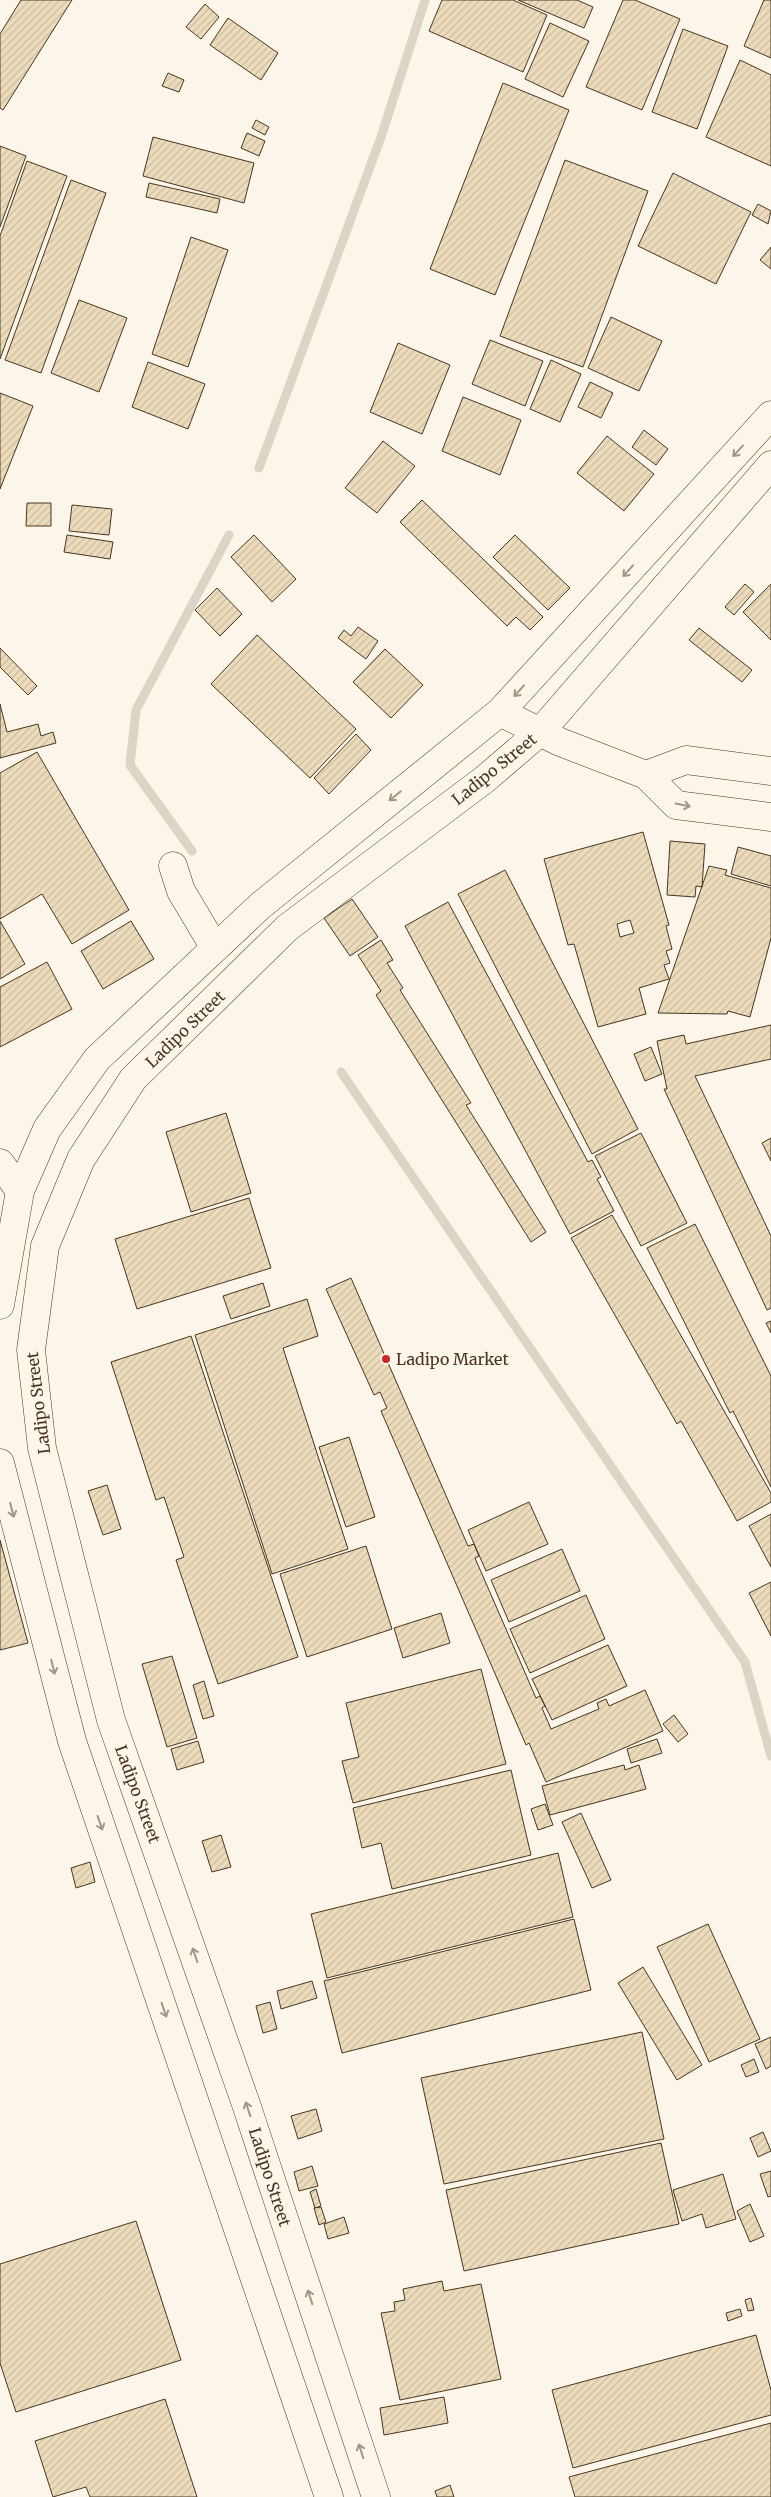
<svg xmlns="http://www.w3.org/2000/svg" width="771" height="2497" viewBox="0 0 771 2497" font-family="Merriweather,serif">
<defs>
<pattern id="building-hatch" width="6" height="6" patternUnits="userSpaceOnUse" patternTransform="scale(1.25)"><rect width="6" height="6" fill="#ecdcbc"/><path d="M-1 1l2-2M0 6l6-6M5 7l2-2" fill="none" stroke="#ccbda1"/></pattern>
</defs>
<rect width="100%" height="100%" fill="#fbf6e9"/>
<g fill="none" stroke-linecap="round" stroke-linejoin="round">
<path stroke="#dcd4c6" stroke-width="9" d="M259,468l122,-331 44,-137
M192,851l-62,-86 6,-55 93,-175
M341,1072l404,590 26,94"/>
</g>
<path fill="url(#building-hatch)" stroke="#4a3520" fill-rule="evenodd" d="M21,0h51l-69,110 -3,-2v-74z
M442,0h71l34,15 -24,57 -94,-41z
M518,0h59l16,7 -9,21z
M623,0h12l45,19 -38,91 -56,-23z
M764,0h7v58l-27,-12z
M205,4l14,13 -18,22 -15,-12z
M228,18l50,35 -17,27 -51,-35z
M550,23l39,18 -26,56 -38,-18z
M683,29l45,17 -31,83 -45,-17z
M740,60l31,15v91l-65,-29z
M168,73l16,7 -5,12 -17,-6z
M503,83l66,27 -74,185 -65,-26z
M256,120l13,7 -4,8 -13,-7z
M247,133l18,8 -6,15 -18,-8z
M153,137l101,26 -10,40 -101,-27z
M0,146l26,10 -26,71z
M565,160l83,31 -65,176 -83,-31z
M27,161l40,15 -67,183v-123z
M673,173l78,39 -35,72 -78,-38z
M71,180l35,13 -65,180 -36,-13z
M149,183l71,16 -3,14 -71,-16z
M758,204l13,7 -3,13 -16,-9z
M191,237l37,13 -40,117 -36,-13z
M771,247v22l-11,-9z
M79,300l48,18 -28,74 -48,-19z
M611,317l51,24 -23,50 -51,-23z
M490,340l53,21 -18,45 -53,-22z
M398,343l52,22 -28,69 -52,-22z
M551,360l30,14 -21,48 -30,-13z
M148,362l57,22 -17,45 -56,-22z
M590,382l23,11 -12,25 -23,-11z
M0,393l33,13 -33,83z
M463,397l58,23 -21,55 -58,-24z
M644,430l24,19 -12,16 -24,-18z
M607,436l47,38 -30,37 -47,-38z
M383,441l32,25 -38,47 -32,-25z
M422,500l121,117 -13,13 -14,-13 -9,9 -107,-104z
M27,503h24v23h-25z
M72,505l40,4 -3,26 -40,-4z
M67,535l46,7 -3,17 -46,-7z
M254,535l42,44 -24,23 -41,-45z
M515,535l55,53 -22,22 -55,-53z
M745,584l9,8 -20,23 -9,-8z
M771,584v56l-28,-28z
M217,588l25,26 -22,22 -25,-26z
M358,627l20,14 -12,18 -28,-21 6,-8 7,6z
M699,628l53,42 -10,12 -53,-42z
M257,635l99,94 -46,49 -99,-94z
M0,648l37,38 -9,9 -28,-28z
M385,649l38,36 -32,33 -38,-36z
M0,704l7,28 31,-8 3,12 12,-4 3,11 -56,15z
M356,734l15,16 -42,44 -15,-16z
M37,752l92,158 -57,34 -30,-50 -42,25v-146z
M643,832l26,93 -3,1 6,23 -6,2 4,12 -6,2 5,14 -30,9 7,26 -48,13 -24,-83 -6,1 -24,-86zM630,920l4,13 -14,4 -3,-13z
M670,841l35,3 -3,43 -6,-1 -1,11 -28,-2z
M738,847l33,9v30l-40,-12z
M709,866l18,4 -2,5 46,13v50l-21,79 -22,-6 -1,3 -69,-1z
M505,870l133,259 -46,25 -134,-260z
M352,899l26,38 -28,19 -26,-38z
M448,902l140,260 4,-2 9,17 -4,2 17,32 -44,23 -165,-308z
M0,921l25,43 -25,15z
M131,921l23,38 -51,30 -22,-38z
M381,940l12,20 -6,3 16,25 -3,2 71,113 -5,2 80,127 -15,10 -155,-247 5,-4 -23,-36z
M47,962l25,47 -72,38v-60z
M771,1025v34l-76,17 76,160v72l-4,2 -103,-221h3l-10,-48 27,-6 2,9z
M651,1047l11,27 -17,7 -11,-27z
M226,1113l25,80 -60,19 -25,-80z
M641,1133l46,90 -46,23 -46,-90z
M771,1138v23l-9,-18z
M249,1198l22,70 -134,41 -22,-70z
M612,1215l159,278v9l-34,19 -56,-100 -4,3 -106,-186z
M695,1224l76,152v111l-38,-76 -3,2 -83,-165z
M351,1278l117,268 6,-2 5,12 -4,2 61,140 4,-2 5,10 -3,2 9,21 48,-20 -2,-6 9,-4 3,7 36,-16 18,41 -117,51 -17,-39 -3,2 -145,-334 6,-3 -7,-16 -6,3 -48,-106z
M263,1283l7,23 -39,13 -8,-23z
M307,1299l11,37 -35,12 65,201 -76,25 -77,-239z
M771,1321v12l-5,-10z
M191,1336l107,321 -80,27 -42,-124 8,-3 -20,-60 -8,3 -45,-138z
M349,1437l26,80 -29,10 -27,-80z
M107,1485l14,44 -18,6 -15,-44z
M529,1502l19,42 -62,27 -18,-41z
M771,1514v53l-22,-41z
M0,1540l28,103 -28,7z
M366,1546l26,83 -85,28 -27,-83z
M562,1549l18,42 -71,31 -18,-42z
M771,1582v54l-22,-43z
M586,1595l19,44 -75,34 -20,-44z
M441,1613l9,30 -47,15 -9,-30z
M608,1645l19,41 -75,34 -20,-41z
M172,1656l25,82 -30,9 -25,-83z
M481,1669l25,95 -153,39 -11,-42 17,-4 -13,-54z
M204,1681l10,35 -11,3 -10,-34z
M674,1715l14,19 -10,8 -15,-18z
M657,1739l5,14 -31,10 -4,-14z
M198,1741l6,21 -27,8 -6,-21z
M624,1765l1,5 14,-5 7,24 -96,26 -8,-29z
M511,1770l20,85 -139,34 -11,-46 -19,5 -9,-40z
M545,1804l8,21 -15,5 -7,-21z
M581,1813l30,67 -19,8 -30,-66z
M221,1835l10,32 -19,5 -10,-31z
M558,1853l15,64 -246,61 -16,-64z
M90,1862l5,20 -19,6 -5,-20z
M574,1919l17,71 -249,63 -18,-72z
M708,1924l52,115 -51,23 -52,-115z
M643,1967l59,98 -25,15 -59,-97z
M312,1981l5,17 -36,11 -4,-18z
M270,2002l7,27 -14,4 -7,-27z
M642,2032l22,107 -220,45 -23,-106z
M771,2037v29l-5,3 -11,-25z
M754,2059l5,13 -13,5 -5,-12z
M316,2109l6,22 -24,8 -7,-23z
M763,2132l8,19 -13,6 -8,-19z
M661,2143l18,81 -215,47 -18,-81z
M312,2166l6,20 -19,5 -5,-19z
M771,2171v25l-3,1 -8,-23z
M723,2174l13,45 -30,9 -4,-14 -20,7 -9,-31z
M316,2189l5,17 -6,2 -5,-16z
M750,2204l14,32 -14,6 -13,-31z
M321,2207l5,15 -7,3 -5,-17z
M344,2217l5,16 -21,6 -4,-15z
M136,2221l45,139 -165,52 -16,-49v-99z
M442,2281l2,10 37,-7 20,95 -101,21 -19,-87 14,-2 -1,-9 11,-2 -2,-11z
M751,2298l3,12 -6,1 -3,-11z
M740,2309l2,7 -14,5 -2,-8z
M756,2335l15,55v25l-198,53 -21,-78z
M444,2397l4,26 -64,12 -4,-27z
M165,2399l32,98h-107l-4,-10 -33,10 -18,-56z
M771,2423v74h-196l-6,-20z
M450,2485l4,12h-17l-2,-6z"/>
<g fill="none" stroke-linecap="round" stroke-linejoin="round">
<defs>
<path id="minor" d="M173,866l8,25 34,57
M0,1163l20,28"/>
<path id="tertiary" d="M500,712l60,30 86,33 30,30 95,12
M646,775l40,-15 85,11"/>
<path id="secondary" d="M0,1305l20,-114 27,-62 50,-70 163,-153 240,-194 271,-297
M0,1463l72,278 257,756
M376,2497l-130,-393 -135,-384 -69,-272 -11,-98 14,-104 36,-87 52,-80 154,-151 198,-149 56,-48 230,-266"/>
</defs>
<use href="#minor" stroke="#4a3520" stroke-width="29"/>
<use href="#tertiary" stroke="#4a3520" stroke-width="29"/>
<use href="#secondary" stroke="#4a3520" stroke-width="29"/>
<use href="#minor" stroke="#fbf6e9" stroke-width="28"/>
<use href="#tertiary" stroke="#fbf6e9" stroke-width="28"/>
<use href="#secondary" stroke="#fbf6e9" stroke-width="28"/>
</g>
<defs><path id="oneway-shaft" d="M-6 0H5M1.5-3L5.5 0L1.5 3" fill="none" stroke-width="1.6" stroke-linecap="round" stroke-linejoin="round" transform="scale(1.25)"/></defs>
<g stroke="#a29684">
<use href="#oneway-shaft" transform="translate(738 451) rotate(132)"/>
<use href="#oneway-shaft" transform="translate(628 571) rotate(132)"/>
<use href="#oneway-shaft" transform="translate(519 691) rotate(132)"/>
<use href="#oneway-shaft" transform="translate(395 796) rotate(141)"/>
<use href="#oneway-shaft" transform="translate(683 805) rotate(12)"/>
<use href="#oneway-shaft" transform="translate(12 1510) rotate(76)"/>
<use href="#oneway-shaft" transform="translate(53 1667) rotate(76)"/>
<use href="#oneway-shaft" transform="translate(100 1823) rotate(71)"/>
<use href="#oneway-shaft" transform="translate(195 1955) rotate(-109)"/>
<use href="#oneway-shaft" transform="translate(164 2010) rotate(71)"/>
<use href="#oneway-shaft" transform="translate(248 2109) rotate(-108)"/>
<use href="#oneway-shaft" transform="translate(310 2297) rotate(-108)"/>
<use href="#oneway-shaft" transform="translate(361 2451) rotate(-108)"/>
</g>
<circle fill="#c62828" stroke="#fbf6e9" stroke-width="2" cx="386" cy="1359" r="5"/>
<g text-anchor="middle" stroke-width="4" stroke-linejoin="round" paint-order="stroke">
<g font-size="16" fill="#4a3520" stroke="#fbf6e9">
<text transform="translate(494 769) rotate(-39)" y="6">Ladipo Street</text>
<text transform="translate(185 1029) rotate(-44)" y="6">Ladipo Street</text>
<text transform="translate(38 1403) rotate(-97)" y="6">Ladipo Street</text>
<text transform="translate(138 1794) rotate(70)" y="6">Ladipo Street</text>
<text transform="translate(270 2177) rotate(72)" y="6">Ladipo Street</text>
</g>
<g font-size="16" fill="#4a3520" stroke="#fbf6e9" text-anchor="start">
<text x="396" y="1365">Ladipo Market</text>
</g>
</g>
</svg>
